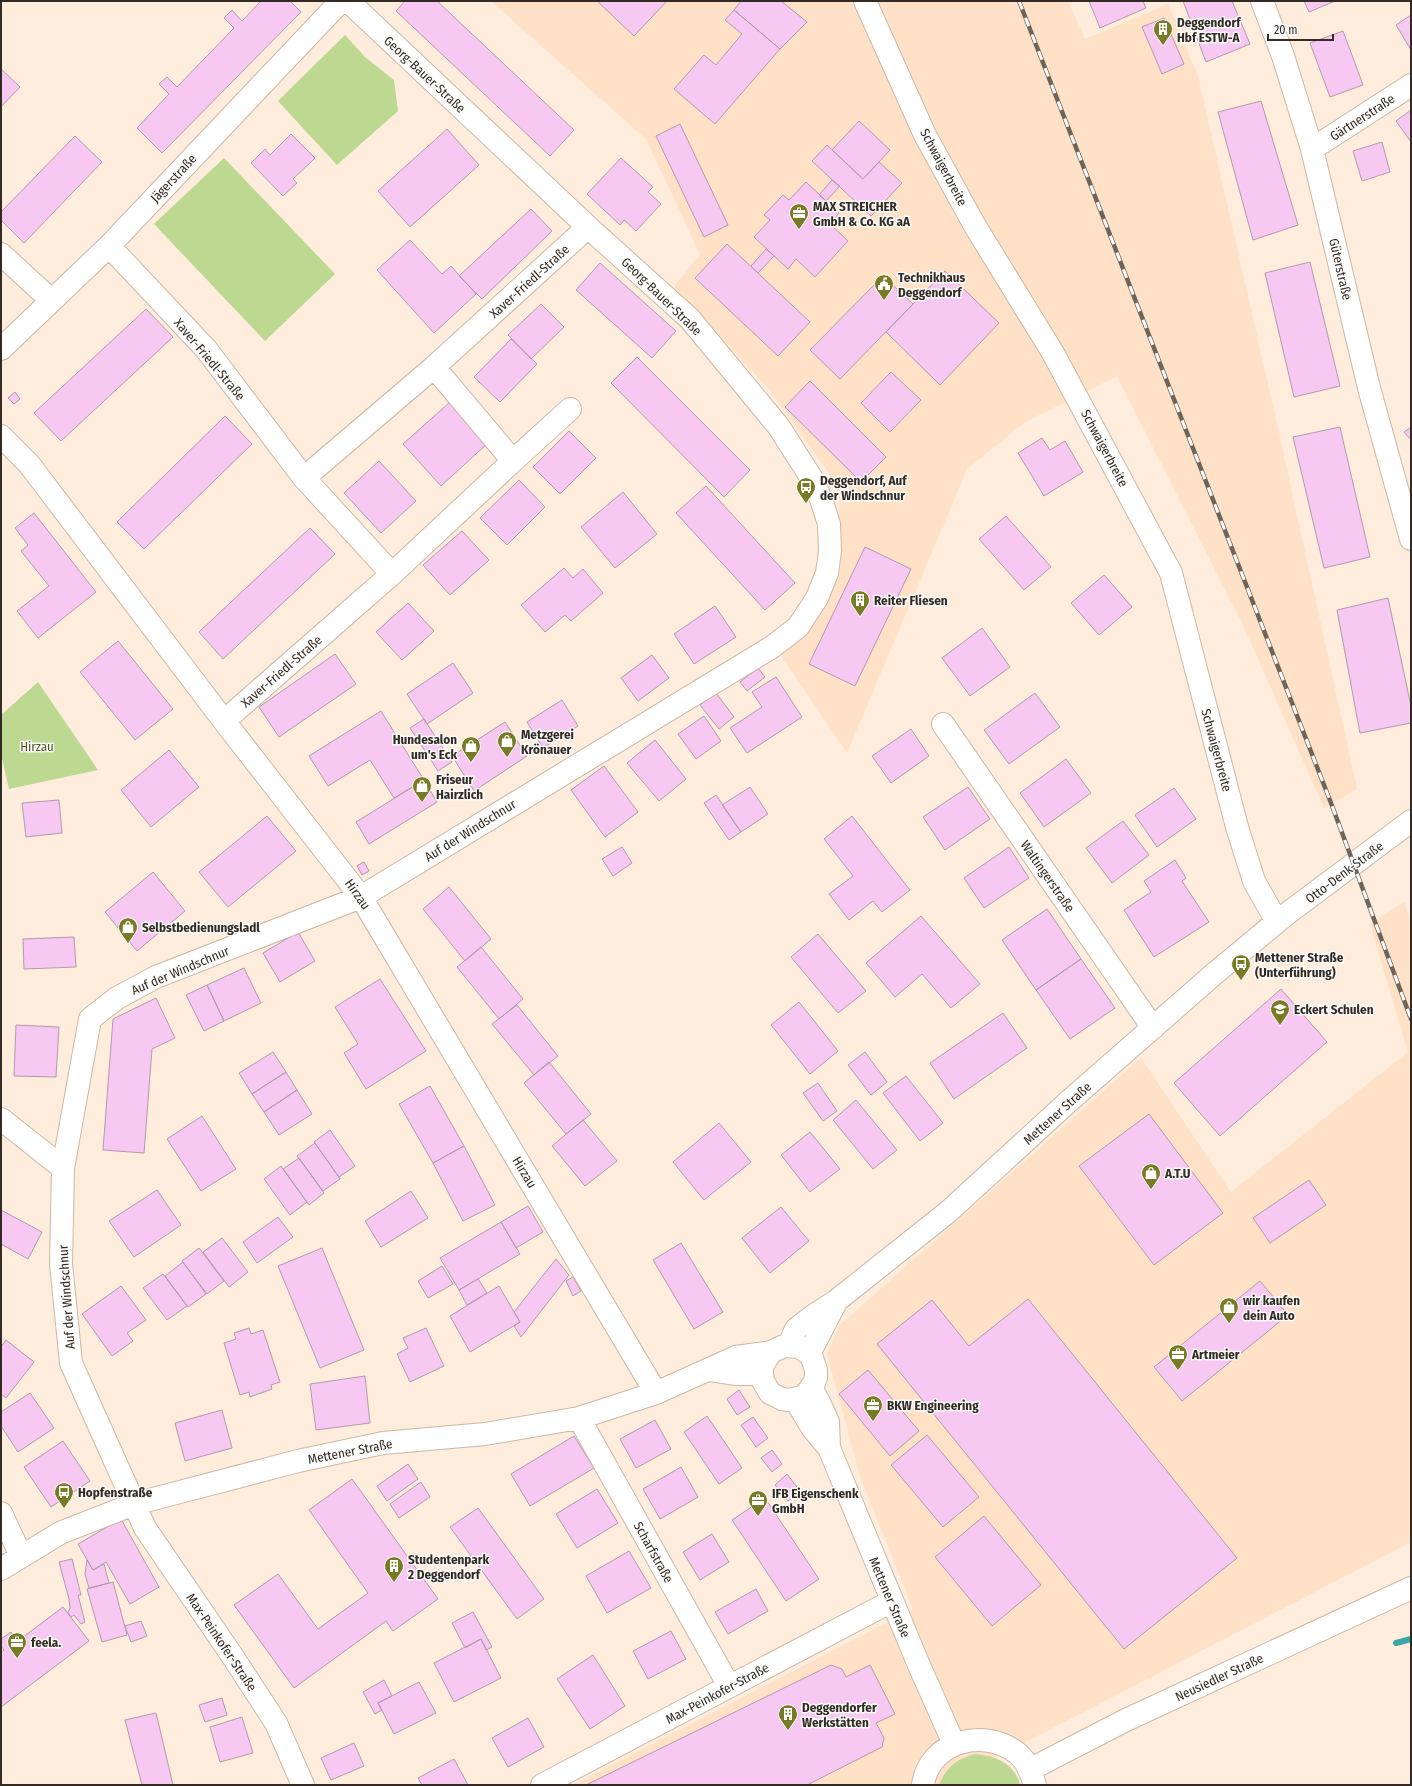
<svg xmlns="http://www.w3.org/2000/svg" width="1412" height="1786" viewBox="0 0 1412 1786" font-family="'Fira Sans Condensed',sans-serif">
<rect width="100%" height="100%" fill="#feecdc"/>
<path fill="#fee1c7" d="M491,1h577l17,38 83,-35 30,72 79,348 80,365 -33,19 -80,-181 -127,-251 -92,46 -58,47 -120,284 -68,-101 33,-25 29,-60 -2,-69 -10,-25 -60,-84 -95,-102 26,-33 -54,-115z
M1404,902l7,21v619l-468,243h-370l340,-176 -52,-130 -34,-125 13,-29 301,-267 90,134 177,-140 -38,-128z"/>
<path fill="#bcd891" d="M345,35l20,22 29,23 4,31 -61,54 -59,-64z
M224,158l111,116 -70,67 -111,-117z
M38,682l60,88 -89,19 -8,-35v-39z
M975,1754c20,2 40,9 45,31h-81c7,-18 18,-26 36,-31z"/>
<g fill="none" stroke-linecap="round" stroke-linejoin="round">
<path stroke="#3aa6a7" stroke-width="6" d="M1396,1643l15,-4"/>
</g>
<path fill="#f7c8f1" stroke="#b09bad" d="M261,1h29l11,11 -139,141 -25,-25 32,-34 -10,-10 8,-7 10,10 57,-59 -10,-10 8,-8 10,11z
M405,1h32l137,129 -24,26 -154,-145z
M597,1h70l-33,35z
M741,1h40l26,21 -27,27 -46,-39z
M1089,1h54l3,7 -46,20z
M1183,1h49l18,43 -44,18z
M1304,1h31l-26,11z
M734,10l46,39 -65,75 -41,-35 30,-34 12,10 26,-31 -17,-14z
M1411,15v35l-15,-25z
M1164,18l20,46 -22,10 -20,-47z
M1343,31l20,54 -33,12 -20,-54z
M1,69l19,18 -19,20z
M1261,101l37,124 -45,15 -35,-128z
M1411,110v32l-15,-21z
M859,121l31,29 -27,29 -31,-29z
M680,124l48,101 -24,12 -48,-101z
M447,129l32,36 -69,62 -32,-36z
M291,134l24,24 -22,21 4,4 -14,13 -32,-33 14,-14 5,6z
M75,136l27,26 -78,81 -23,-23v-8z
M1382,142l8,30 -28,9 -9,-30z
M827,145l36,34 16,-17 23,21 -31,33 -59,-55z
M621,158l32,29 -5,5 13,12 -25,27 -12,-11 -4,5 -33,-31z
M832,180l8,6 -14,15 -7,-6z
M806,182l33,31 -9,11 18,17 -33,36 -19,-18 -8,10 -34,-32 16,-17 -6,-5 19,-20 6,5z
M531,209l21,22 -70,68 -23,-23z
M410,240l32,34 9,-8 25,28 -42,39 -57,-63z
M727,244l83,78 -32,34 -83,-78z
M766,249l8,7 -16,17 -7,-7z
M1310,262l30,124 -46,11 -29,-124z
M600,263l76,68 -24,27 -76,-68z
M945,271l54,52 -59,62 -54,-53z
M883,276l30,28 -73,75 -30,-29z
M541,304l23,23 -33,32 -23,-24z
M146,309l27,28 -112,104 -27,-28z
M511,339l26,25 -37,38 -26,-25z
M637,357l113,113 -26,27 -113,-114z
M891,372l30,28 -31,32 -29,-29z
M810,381l76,76 -25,25 -76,-75z
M15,392l5,7 -6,5 -6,-6z
M450,402l38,41 -47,43 -38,-42z
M225,416l27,28 -108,105 -27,-27z
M1340,427l30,130 -46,11 -31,-131z
M1411,427v13l-7,-8z
M569,431l27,27 -36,36 -27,-27z
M1042,438l8,12 15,-9 18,31 -39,24 -26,-43z
M379,461l37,40 -35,32 -37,-40z
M519,480l26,27 -38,38 -27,-27z
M706,486l89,97 -30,27 -89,-97z
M623,492l34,42 -42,34 -34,-41z
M34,513l62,79 -58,46 -21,-27 32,-25 -28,-35 7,-6 -13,-17z
M1006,516l45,51 -27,23 -45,-51z
M310,528l25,26 -112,105 -24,-27z
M462,531l27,29 -39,35 -27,-30z
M865,547l46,22 -56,117 -46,-22z
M564,568l9,10 10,-9 20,24 -32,28 -6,-6 -20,17 -24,-27z
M1104,575l28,32 -33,28 -28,-32z
M1388,598l23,108v17l-51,10 -23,-123z
M408,603l26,28 -32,29 -26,-28z
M715,606l21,31 -42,27 -20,-30z
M982,628l28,39 -40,29 -28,-38z
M118,641l55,68 -38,31 -55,-68z
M335,654l21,30 -77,53 -20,-30z
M652,655l17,23 -31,23 -17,-23z
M453,663l20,30 -46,31 -20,-30z
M758,668l7,9 -18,14 -7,-9z
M776,677l26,40 -55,36 -17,-25 32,-21 -10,-15z
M716,693l18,24 -15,12 -19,-24z
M1035,693l25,34 -51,37 -25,-34z
M562,700l16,26 -35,22 -16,-26z
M381,711l43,69 -30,18 -24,-38 -42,26 -19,-30z
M704,716l17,25 -25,18 -18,-25z
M424,719l28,43 -14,9 -28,-43z
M505,722l22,34 -53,35 -22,-35z
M911,729l18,27 -38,27 -19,-27z
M655,740l31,39 -27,22 -32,-38z
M169,750l30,37 -48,40 -30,-37z
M1066,759l25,34 -47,34 -24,-34z
M604,766l34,46 -33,25 -34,-47z
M424,780l13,22 -68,42 -13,-22z
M750,787l18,27 -27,18 -19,-27z
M968,787l22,32 -45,31 -22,-33z
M1174,788l22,31 -39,28 -22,-32z
M716,795l25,37 -12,8 -25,-37z
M59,800l3,33 -36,4 -4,-34z
M267,816l29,35 -68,56 -29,-35z
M852,816l58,74 -28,22 -9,-11 -24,19 -20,-26 24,-18 -29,-37z
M1123,821l26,34 -37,28 -26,-35z
M622,847l10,16 -19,13 -11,-17z
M1009,847l20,31 -45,30 -20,-30z
M1175,860l11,18 -4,3 27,41 -55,35 -30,-47 27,-18 -7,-11z
M364,862l5,9 -7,4 -5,-9z
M153,872l32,39 -48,40 -32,-39z
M449,887l42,52 -26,22 -42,-52z
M1047,909l34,50 -45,31 -34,-50z
M921,916l59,68 -29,24 -29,-34 -27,23 -29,-34z
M298,932l17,29 -35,21 -17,-29z
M818,934l48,57 -28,22 -47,-56z
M74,937l2,30 -52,2 -1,-30z
M481,947l42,52 -24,20 -42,-52z
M1081,959l34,49 -45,31 -34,-49z
M244,968l17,35 -37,18 -17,-36z
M380,979l46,72 -60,38 -22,-36 14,-9 -23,-37z
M207,985l17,36 -20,10 -18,-36z
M1281,989l46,53 -107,94 -46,-53z
M156,998l19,40 -23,11 -8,104 -41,-3 10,-131z
M799,1002l39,49 -28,23 -39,-49z
M517,1005l41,51 -24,19 -42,-51z
M1003,1013l24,35 -73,51 -24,-36z
M16,1025l43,2 -3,50 -42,-1z
M273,1052l13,20 -34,22 -13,-21z
M865,1052l22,30 -16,13 -23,-30z
M549,1062l42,52 -25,20 -42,-51z
M286,1072l11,18 -33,22 -12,-18z
M906,1076l37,47 -23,18 -37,-48z
M818,1083l19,28 -14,10 -20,-28z
M430,1086l34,60 -31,17 -34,-59z
M297,1090l15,24 -33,21 -15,-23z
M856,1100l41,50 -24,19 -40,-49z
M1149,1114l74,99 -69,52 -75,-99z
M202,1116l34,53 -35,22 -34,-52z
M583,1120l34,41 -32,25 -33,-40z
M719,1123l32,39 -47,38 -31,-38z
M330,1130l25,36 -16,11 -25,-35z
M810,1132l30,37 -30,23 -29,-37z
M315,1143l25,36 -17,12 -26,-35z
M464,1146l31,59 -32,16 -30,-58z
M299,1158l25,35 -15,12 -26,-36z
M281,1166l26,36 -17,13 -26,-36z
M1309,1180l17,25 -56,38 -17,-25z
M157,1190l24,35 -47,32 -25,-36z
M411,1191l17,27 -47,29 -16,-26z
M528,1206l15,26 -27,16 -15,-26z
M781,1207l28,34 -39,32 -28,-35z
M1,1210l41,22 -14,27 -27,-15z
M278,1217l15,20 -36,26 -14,-21z
M501,1222l19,32 -61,36 -19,-32z
M222,1238l26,34 -19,15 -26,-35z
M681,1243l42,69 -29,17 -41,-69z
M199,1248l25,33 -17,13 -25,-33z
M322,1248l42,102 -44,18 -42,-102z
M556,1259l13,16 -48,62 -7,-11 6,-4 -6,-10z
M183,1262l23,32 -18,13 -23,-31z
M442,1266l11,18 -25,14 -10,-17z
M163,1274l24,32 -20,14 -24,-32z
M573,1277l8,14 -8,5 -7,-15z
M478,1279l9,14 -20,12 -8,-15z
M1260,1281l28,34 -106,86 -28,-34z
M121,1286l25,34 -19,13 6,8 -21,15 -30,-42z
M499,1286l21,36 -50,30 -20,-36z
M1028,1299l209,259 -113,91 -247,-305 55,-44 37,46z
M249,1328l2,6 12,-4 17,52 -9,3 1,4 -22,8 -1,-5 -9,3 -16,-52 12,-4 -2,-6z
M426,1328l18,38 -34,16 -13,-28 11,-6 -5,-10z
M6,1340l28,22 -28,36 -5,-4v-47z
M868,1370l51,61 -29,25 -51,-62z
M365,1376l5,47 -54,7 -6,-46z
M739,1390l11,17 -13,8 -10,-16z
M30,1393l24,35 -36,24 -17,-26v-14z
M222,1410l10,38 -47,13 -10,-38z
M707,1416l35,52 -23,16 -35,-52z
M753,1417l15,21 -12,9 -15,-22z
M655,1420l16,29 -35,19 -16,-29z
M927,1435l52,62 -36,30 -52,-62z
M574,1436l20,32 -64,38 -19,-32z
M63,1441l27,40 -39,26 -27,-40z
M772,1450l10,14 -10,8 -11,-14z
M408,1464l10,15 -31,22 -10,-15z
M681,1467l17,30 -38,22 -17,-30z
M787,1474l13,17 -12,10 -13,-16z
M352,1479l86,120 -45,32 -7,-10 -92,67 -60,-83 44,-31 40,55 50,-36 -59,-83z
M421,1482l9,15 -31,21 -9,-14z
M597,1489l21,34 -41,25 -21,-34z
M765,1498l54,81 -33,22 -54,-81z
M478,1508l66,91 -27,20 -67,-92z
M984,1516l57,69 -49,41 -57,-69z
M121,1519l38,68 -29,17 -24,-42 -13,8 -15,-26z
M712,1534l17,28 -29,18 -17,-28z
M629,1551l22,37 -44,25 -21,-37z
M72,1559l9,36h-3l7,27 -4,2 -7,-9 -3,2 -3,-4 2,-5 -1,-9 -10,-37z
M87,1560l6,10 11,-6 5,19 -20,5 -4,-14z
M113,1582l14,53 -25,7 -15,-53z
M756,1589l12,22 -40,23 -13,-22z
M63,1607l26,34 -88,66v-55l3,-2 -3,-4v-7l10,-7 7,9z
M473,1612l19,35 -6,3 -5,-11 -16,9 -13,-25z
M141,1621l6,15 -16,6 -6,-16z
M671,1631l15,28 -38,20 -15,-28z
M481,1639l20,39 -47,24 -20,-39z
M593,1655l32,51 -35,23 -33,-50z
M831,1665l11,4 4,8 24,-12 25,49 -19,9 8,15 -2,9 -75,38h-221z
M384,1680l8,16 -14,7 4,7 -7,4 -12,-22z
M419,1682l17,31 -42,21 -16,-31z
M222,1698l5,17 -22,7 -6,-17z
M156,1713l17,72h-31l-17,-65z
M242,1717l11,36 -33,9 -10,-35z
M528,1718l16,29 -36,20 -16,-29z
M354,1743l10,23 -33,14 -10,-22z
M454,1759l14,26h-46l-4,-7z"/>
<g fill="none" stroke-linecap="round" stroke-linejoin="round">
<defs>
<path id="minor" d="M865,1l60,134 50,91 78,127 118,220 66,254 17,54 23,41
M1262,1l21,55 29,93 57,239 42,151
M1312,149l99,-64
M109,246l97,103 98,129 88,96 -168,147
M1,254l50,46
M1,349l108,-103 232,-245
M434,367l154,-140
M1,436l28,28 195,257 137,176 295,496
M513,461l57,-52
M304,478l130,-111 79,94 -121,113
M943,724l210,304
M1,1119l62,49
M789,1345l7,-16 17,-13 23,-15 112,-89 120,-110 146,-128 70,-58 127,-95
M809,1354l27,-52
M709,1370l26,4h27
M811,1388l8,14 9,20 1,26
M795,1399l18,30 16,19 89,215 36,81
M579,1418l150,268
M1,1513l20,43
M1,1569l59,-36 74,-29 164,-43 85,-18 102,-9 94,-16 77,-25 80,-36 35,-5 13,-6 16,1 9,7 3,4 4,12v7l-2,6 -7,10 -5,4 -13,3 -7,-1 -12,-6 -7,-12 -1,-7v-8l9,-14
M303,1785l-27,-62 -43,-66 -88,-129 -74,-165 -10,-99 2,-96 27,-149 27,-21 39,-21 205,-80 411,-250 26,-20 19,-29 10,-25 3,-22 -1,-27 -8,-25 -9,-20 -33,-52 -89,-108 -102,-92 -240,-226
M542,1785l350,-184"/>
<path id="major" d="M1029,1770l97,-50 285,-132
M923,1785c6,-44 61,-58 94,-32 10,8 14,20 18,32"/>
</defs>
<use href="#minor" stroke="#cdb7a4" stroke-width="24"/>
<use href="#major" stroke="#cdb7a4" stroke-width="24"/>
<use href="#minor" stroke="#fff" stroke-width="22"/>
<use href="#major" stroke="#fff" stroke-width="22"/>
<defs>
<path id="rail" d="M1019,1l312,802 80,216"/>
</defs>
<use href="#rail" stroke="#6f645a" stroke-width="4.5"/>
<use href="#rail" stroke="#fcfcfc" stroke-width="3" stroke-dasharray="9" stroke-linecap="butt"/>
</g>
<defs>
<symbol id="building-pin" viewBox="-11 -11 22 30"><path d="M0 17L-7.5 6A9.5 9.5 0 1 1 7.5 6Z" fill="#777b24" stroke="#fcfcfc"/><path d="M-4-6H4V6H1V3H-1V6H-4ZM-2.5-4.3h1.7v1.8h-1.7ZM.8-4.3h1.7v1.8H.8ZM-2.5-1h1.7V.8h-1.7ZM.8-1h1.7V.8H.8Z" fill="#fff"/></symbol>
<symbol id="office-pin" viewBox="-11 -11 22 30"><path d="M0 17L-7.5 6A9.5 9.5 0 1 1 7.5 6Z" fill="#777b24" stroke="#fcfcfc"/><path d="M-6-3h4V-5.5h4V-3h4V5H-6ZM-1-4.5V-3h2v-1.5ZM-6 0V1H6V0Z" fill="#fff"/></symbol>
<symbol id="civic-pin" viewBox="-11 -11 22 30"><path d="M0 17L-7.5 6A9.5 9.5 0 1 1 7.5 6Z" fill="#777b24" stroke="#fcfcfc"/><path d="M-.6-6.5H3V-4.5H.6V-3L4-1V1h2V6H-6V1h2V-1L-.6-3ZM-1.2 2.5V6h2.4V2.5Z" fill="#fff"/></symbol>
<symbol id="bus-pin" viewBox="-11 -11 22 30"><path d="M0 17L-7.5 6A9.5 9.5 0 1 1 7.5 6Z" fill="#777b24" stroke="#fcfcfc"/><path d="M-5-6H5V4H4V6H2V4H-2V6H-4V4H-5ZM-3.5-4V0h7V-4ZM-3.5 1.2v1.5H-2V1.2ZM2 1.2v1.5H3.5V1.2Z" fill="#fff"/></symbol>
<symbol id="shop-pin" viewBox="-11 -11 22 30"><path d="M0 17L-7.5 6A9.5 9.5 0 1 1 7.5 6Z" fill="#777b24" stroke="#fcfcfc"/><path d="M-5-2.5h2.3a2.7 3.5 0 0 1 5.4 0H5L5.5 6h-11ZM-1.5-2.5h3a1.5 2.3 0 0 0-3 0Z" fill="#fff"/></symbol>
<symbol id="university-pin" viewBox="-11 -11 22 30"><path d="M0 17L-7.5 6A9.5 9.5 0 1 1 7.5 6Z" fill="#777b24" stroke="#fcfcfc"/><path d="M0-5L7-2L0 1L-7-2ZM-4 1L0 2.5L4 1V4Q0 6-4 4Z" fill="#fff"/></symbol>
</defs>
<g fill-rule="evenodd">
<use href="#building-pin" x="1152" y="18" width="22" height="30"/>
<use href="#office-pin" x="788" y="202" width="22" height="30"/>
<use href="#civic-pin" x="873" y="273" width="22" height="30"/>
<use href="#bus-pin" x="795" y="476" width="22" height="30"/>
<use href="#building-pin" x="849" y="589" width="22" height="30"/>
<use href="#shop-pin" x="496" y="730" width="22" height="30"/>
<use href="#shop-pin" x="460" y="735" width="22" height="30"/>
<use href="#shop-pin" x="411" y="775" width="22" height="30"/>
<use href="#shop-pin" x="117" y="916" width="22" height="30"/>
<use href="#bus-pin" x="1230" y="953" width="22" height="30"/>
<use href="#university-pin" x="1269" y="998" width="22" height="30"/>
<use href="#shop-pin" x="1140" y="1162" width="22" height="30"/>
<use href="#shop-pin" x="1218" y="1296" width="22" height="30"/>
<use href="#office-pin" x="1167" y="1343" width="22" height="30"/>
<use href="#office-pin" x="862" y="1394" width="22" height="30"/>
<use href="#bus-pin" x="53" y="1481" width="22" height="30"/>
<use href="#office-pin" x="747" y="1489" width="22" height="30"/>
<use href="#building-pin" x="383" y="1555" width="22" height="30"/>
<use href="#office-pin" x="6" y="1631" width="22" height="30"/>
<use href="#building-pin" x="777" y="1703" width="22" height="30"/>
</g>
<g text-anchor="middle" stroke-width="3" stroke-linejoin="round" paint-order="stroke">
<g font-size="13" font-weight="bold" fill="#332b23" stroke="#fcfcfc" text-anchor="start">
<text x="1177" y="27">Deggendorf<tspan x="1177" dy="15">Hbf ESTW-A</tspan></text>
<text x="813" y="211">MAX STREICHER<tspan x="813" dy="15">GmbH &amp; Co. KG aA</tspan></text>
<text x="898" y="282">Technikhaus<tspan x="898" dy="15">Deggendorf</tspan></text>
<text x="820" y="485">Deggendorf, Auf<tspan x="820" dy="15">der Windschnur</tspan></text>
<text x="874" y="605">Reiter Fliesen</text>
<text x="521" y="739">Metzgerei<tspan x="521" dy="15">Krönauer</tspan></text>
<text x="457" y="744" text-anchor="end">Hundesalon<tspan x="457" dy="15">um's Eck</tspan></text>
<text x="436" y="784">Friseur<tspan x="436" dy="15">Hairzlich</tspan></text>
<text x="142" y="932">Selbstbedienungsladl</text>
<text x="1255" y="962">Mettener Straße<tspan x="1255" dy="15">(Unterführung)</tspan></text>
<text x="1294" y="1014">Eckert Schulen</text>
<text x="1165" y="1178">A.T.U</text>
<text x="1243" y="1305">wir kaufen<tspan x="1243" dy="15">dein Auto</tspan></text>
<text x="1192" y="1359">Artmeier</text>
<text x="887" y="1410">BKW Engineering</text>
<text x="78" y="1497">Hopfenstraße</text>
<text x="772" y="1498">IFB Eigenschenk<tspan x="772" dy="15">GmbH</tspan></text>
<text x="408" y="1564">Studentenpark<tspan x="408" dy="15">2 Deggendorf</tspan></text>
<text x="31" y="1647">feela.</text>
<text x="802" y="1712">Deggendorfer<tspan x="802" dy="15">Werkstätten</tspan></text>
</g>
<g font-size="13" fill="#332b23" stroke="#fcfcfc">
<text transform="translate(425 74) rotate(43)" y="5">Georg-Bauer-Straße</text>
<text transform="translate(1362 117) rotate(-33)" y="5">Gärtnerstraße</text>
<text transform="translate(944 167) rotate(62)" y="5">Schwaigerbreite</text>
<text transform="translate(173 178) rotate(-47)" y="5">Jägerstraße</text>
<text transform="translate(1341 269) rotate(77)" y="5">Güterstraße</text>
<text transform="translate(529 281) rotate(-42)" y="5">Xaver-Friedl-Straße</text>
<text transform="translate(662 296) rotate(44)" y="5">Georg-Bauer-Straße</text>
<text transform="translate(210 359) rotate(50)" y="5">Xaver-Friedl-Straße</text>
<text transform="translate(1105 448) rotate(62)" y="5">Schwaigerbreite</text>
<text transform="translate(281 671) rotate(-41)" y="5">Xaver-Friedl-Straße</text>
<text transform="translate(1217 750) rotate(75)" y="5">Schwaigerbreite</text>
<text transform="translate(470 830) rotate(-32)" y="5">Auf der Windschnur</text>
<text transform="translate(1344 872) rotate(-37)" y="5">Otto-Denk-Straße</text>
<text transform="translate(1048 876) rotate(55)" y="5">Waltingerstraße</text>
<text transform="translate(358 894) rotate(55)" y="5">Hirzau</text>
<text transform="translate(180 970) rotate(-23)" y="5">Auf der Windschnur</text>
<text transform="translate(1057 1113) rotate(-42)" y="5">Mettener Straße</text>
<text transform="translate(525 1172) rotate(59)" y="5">Hirzau</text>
<text transform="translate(66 1297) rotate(-94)" y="5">Auf der Windschnur</text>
<text transform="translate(350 1451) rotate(-11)" y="5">Mettener Straße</text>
<text transform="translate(654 1552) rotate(61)" y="5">Scharfstraße</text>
<text transform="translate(890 1597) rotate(67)" y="5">Mettener Straße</text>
<text transform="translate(222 1642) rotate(56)" y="5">Max-Peinkofer-Straße</text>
<text transform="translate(1219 1677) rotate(-25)" y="5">Neusiedler Straße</text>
<text transform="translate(717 1693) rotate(-28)" y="5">Max-Peinkofer-Straße</text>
</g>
<g font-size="13" fill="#4a5f1f" stroke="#fcfcfc">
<text x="37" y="751">Hirzau</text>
</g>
</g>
<rect width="1412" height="1786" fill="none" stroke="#332b23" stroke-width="4"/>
<path d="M1268 34v6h65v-6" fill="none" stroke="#332b23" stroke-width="2"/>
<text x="1274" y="34" font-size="12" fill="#332b23" stroke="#fcfcfc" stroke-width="3" paint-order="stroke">20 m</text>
</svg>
